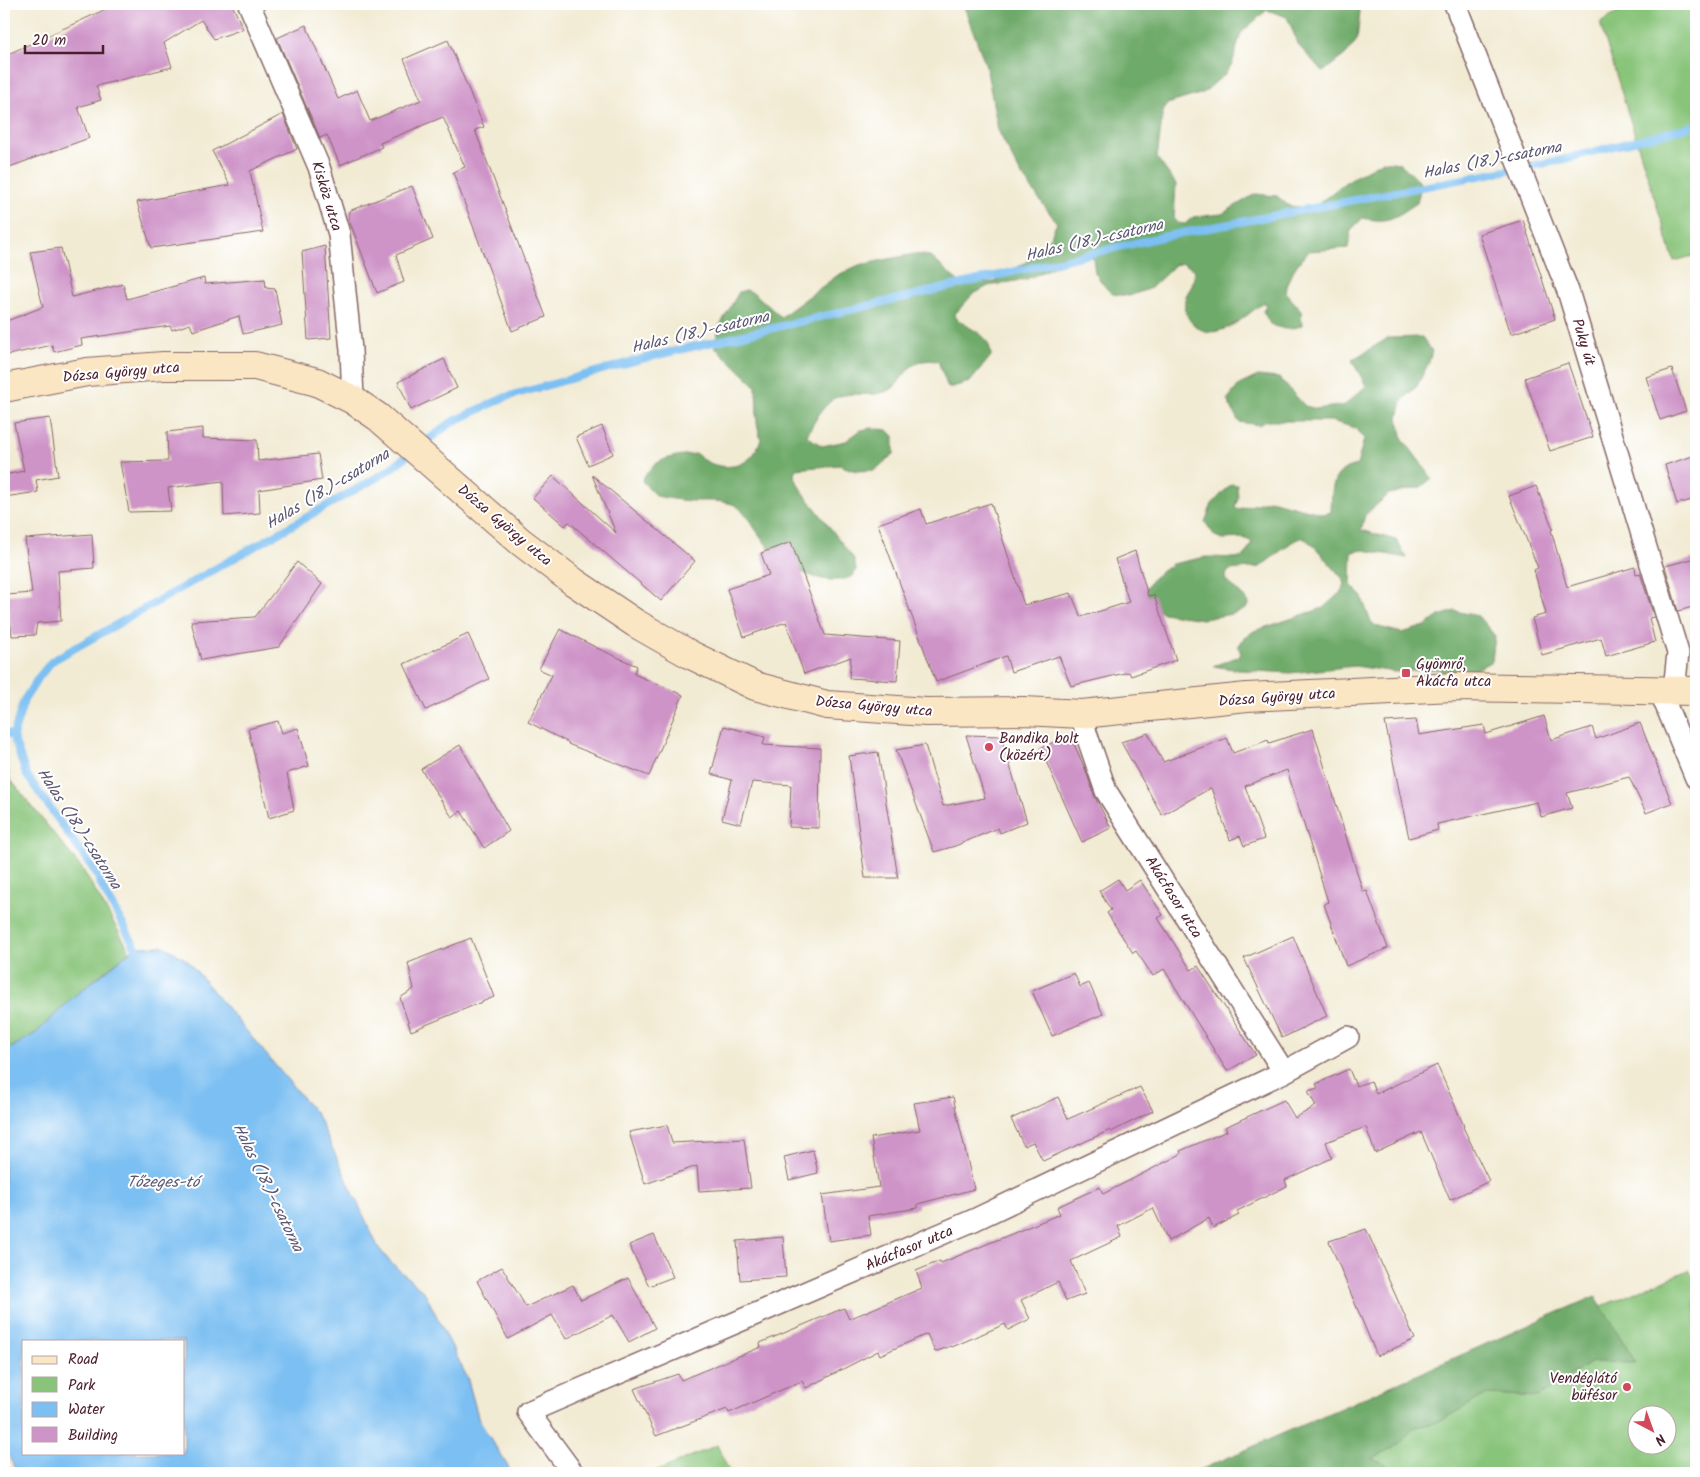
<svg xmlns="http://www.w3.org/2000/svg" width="1700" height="1477" viewBox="0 0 1700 1477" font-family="Kalam,sans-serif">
<rect width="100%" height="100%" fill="#fff"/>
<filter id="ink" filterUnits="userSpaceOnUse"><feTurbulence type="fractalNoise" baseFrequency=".02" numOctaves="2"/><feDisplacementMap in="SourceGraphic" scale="10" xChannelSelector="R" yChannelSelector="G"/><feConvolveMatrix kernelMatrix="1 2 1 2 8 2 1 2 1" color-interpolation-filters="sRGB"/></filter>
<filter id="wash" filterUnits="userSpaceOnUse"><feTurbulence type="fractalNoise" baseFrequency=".0096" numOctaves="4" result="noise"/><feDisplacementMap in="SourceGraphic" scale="20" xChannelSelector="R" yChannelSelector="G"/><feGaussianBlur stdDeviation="1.12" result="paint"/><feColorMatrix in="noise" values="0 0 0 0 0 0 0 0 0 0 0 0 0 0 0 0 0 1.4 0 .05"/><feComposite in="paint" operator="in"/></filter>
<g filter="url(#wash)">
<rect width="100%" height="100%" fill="#f2ebd4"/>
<path fill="#88c479" stroke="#697252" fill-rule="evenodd" d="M1633,4h63v251l-22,6 -74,-238z
M4,751l6,28 73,91 47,81 -58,47 -36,35 -32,19z
M1689,1270l7,12v191h-498zM1638,1414h30v30h-30z
M717,1445l13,28h-77z"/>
<path fill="#6eaa69" stroke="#5c644a" d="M963,4h393l4,8 -3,28 -11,14 -23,18 -24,-26 -12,-29 -20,-7 -26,23 -9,31 -7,10 -22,19 -36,11 -4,8 -6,46 19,26 -2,34 4,5 7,1 8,-7 29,-3 33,-20 22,2 12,10 24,2 34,-27 36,-20 17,2 19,18 2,5 -4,17c-22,14 -27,21 -54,15l-12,12 -3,18 -39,3c-10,10 -22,26 -24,41l16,18 1,15c-13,7 -19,4 -32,-1l-7,-13 3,-5 -2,-4c-19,14 -48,44 -71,22 -7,-7 -9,-15 -8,-25 1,-5 5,-9 7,-14 2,-5 2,-10 3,-15l-12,-7 -8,2 -24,23 -22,8 -16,-2 -7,-6 -11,-15 -2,-15 -7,-3 -18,5 -41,19 -39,7 -16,9 -18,20c14,17 36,15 37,41l-21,26 -22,6 -10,-27c-21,-2 -25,2 -38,19 -3,4 -6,8 -11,10 -16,8 -29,2 -45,5 -18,3 -27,23 -36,38l-1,3 15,10 24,-5 15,-11 10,-2 17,2 6,6v18l-19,16 -19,1 -17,-6 -43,4 -2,6 6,13 54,71 2,10 -3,7c-27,13 -63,-7 -82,-26 -9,-9 -27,-41 -36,-45 -13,-5 -27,-4 -41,-4 -13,0 -26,-3 -38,-5l-14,-15c10,-23 33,-26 55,-27 12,14 40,18 54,3 5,-4 7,-12 10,-17l-4,-17 -1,-37 -42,-40 6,-21 19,-33 7,-2 8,3 27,24 57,-42 21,-10 55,-11 16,2 30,27 35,-1 40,-26 12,-12 10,-21 -37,-50 -22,-43 -12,-64z
M1422,337l10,14 -3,11 -12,24 -15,15 -4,17 5,21 29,39 -11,9 -32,7 -24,21 -4,15 35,10 11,18 -43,-8 -12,2 -1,33 10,10 9,25 5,6 27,7 23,-7 14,-10 16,-5 23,5 17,20 -3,25 -15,8 -35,3 -4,-3 -43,3 -40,-6 -65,7 -50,-3 -27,-4 24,-9 4,-4 -3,-6 6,-9 10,-7 69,-23 18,-16 4,-8 -2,-5 -28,-32 -12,-10 -11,5 -32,25 -30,3 -3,3 -2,6 24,23 -3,7 -14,5 -30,5 -39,-6 -13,-9 -4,-15 7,-11 19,-14 34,-7 35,1 5,-4 6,-12 -8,-4 -22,1 -7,-3 -10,-14 7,-18 19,-20 6,1 1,13 -3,9 4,2 31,-9 54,14 7,-2c1,-22 -1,-42 26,-47l7,-26 -9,-11 -23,-7h-66l-7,4 -20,-3 -12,-22 12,-15 19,-9 21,2 26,28 12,3 28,-4 21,-19 -14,-26 36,-22z
M1595,1296l41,67 -44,-1 -54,35 -51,-3 -49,28 -25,6 -13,16 -27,14 27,15h-207z"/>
<path fill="#7cbff2" stroke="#636f8e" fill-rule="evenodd" d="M164,946l23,14 130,155 61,132 12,15 35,31 42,84 12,43 33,53h-495l-13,-27v-394l32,-19 36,-35 64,-51zM24,1341h160v112h-160z"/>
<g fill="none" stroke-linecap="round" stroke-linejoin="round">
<path stroke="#7cbff2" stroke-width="8" d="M4,732l9,4
M140,955l-36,-64 -8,-18 -70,-99 -13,-38 11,-36 15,-23 13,-16 331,-187 69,-52 54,-25 139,-39 512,-120 400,-77 139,-36"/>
</g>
<g id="blocks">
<path fill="#ce93c7" d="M117,4h115l11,25 -29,10 -13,-19 -37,23 8,24 -76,19 5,14 -23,7 11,31 -85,31v-113z
M306,25l32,74 19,-9 13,31 51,-21 -17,-41 44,-19 36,87 -9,3 71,187 -34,14 -59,-159 12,-5 -22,-50 -63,26 2,4 -42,18 -13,-30 -7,3 -43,-100z
M283,114l14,35 -47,22 13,61 -112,16 -14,-46 93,-17 -18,-34z
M412,186l21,53 -37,16 8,27 -27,11 -28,-73v-9z
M1523,220l32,99 -44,15 -32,-100z
M325,246l6,92 -23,2 -6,-88z
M61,248l11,49 51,-13 4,15 77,-21 1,6 60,-5 1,9 9,1 7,36 -39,9 -4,-18 -46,15 -3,-7 -18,6 -2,-4 -89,13 1,6 -28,7 -2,-7 -48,11v-34l39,-15 -13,-55z
M444,359l13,29 -46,22 -13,-28z
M1568,363l25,74 -43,14 -25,-73z
M1672,369l14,42 -26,9 -14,-43z
M50,418l8,58 -22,4 2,12 -34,5v-22l20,-4 -10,-48z
M602,426l11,28 -25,11 -12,-28z
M203,428v10l54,2 1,21 60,-7 4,26 -63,10 1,23 -36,3 -1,-35 -55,7 3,23 -42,1 -9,-50 48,-1 -1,-29z
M1696,455v44l-19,5 -12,-39z
M592,475l103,86 -34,40 -92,-79 -4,4 -32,-28 20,-22 63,57z
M1536,486l17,43 -2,1 16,57 68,-20 1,7 4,-1 14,44 -5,1 6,24 -49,14 -5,-18 -59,17 -10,-37 14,-4 -12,-44 4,-2 -29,-72z
M991,503l33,102 47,-12 10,24 48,-15 -14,-43 20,-8 13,45 6,-1 22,65 -45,16 -2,-4 -58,14 -12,-30 -48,16 -5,-16 -70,26 -58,-158 43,-15 5,15z
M92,534l2,34 -36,3 3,50 -24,2 -2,12 -23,1 -5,-41 25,-2 -7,-54z
M791,542l34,93 75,6 -3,40 -48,-3 2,-21 -47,17 -18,-52 -42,15 -17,-48 42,-14 -8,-22z
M1696,558v48l-18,5 -13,-45z
M297,562l25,22 -43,63 -78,13 -10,-39 64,-4z
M560,629l39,20 38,17 -3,8 49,21 -34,81 -81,-32 1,-1 -41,-21 24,-47 -13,-6z
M468,634l21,45 -63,31 -22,-46z
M1544,716l7,24 41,-13 4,12 44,-16 32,80 -26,10 -17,-36 -62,16 5,15 -31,9 -4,-15 -100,22 1,6 -29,8 -24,-116 31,-2 3,15 65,-10 2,9z
M278,721l4,12 16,-5 11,38 -22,7 7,37 -25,8 -21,-89z
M724,726l41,11 -2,8 57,3 -1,80 -30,-1 2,-42 -39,-3 -11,42 -19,-5 10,-39 -21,-6z
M1313,729l50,163 4,-1 21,57 -42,18 -22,-62 4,-2 -41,-132 -42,16 19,53 -20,7 -4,-10 -10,4 -19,-52 -49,27 -41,-73 27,-9 15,29 64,-24 6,15 35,-13 1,3z
M966,735l35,1 26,86 -27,11 -2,-5 -43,18 -21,6 -38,-102 29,-5 18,61 42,-8z
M1070,735l16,36 8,24 17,33 -29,14 -42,-94z
M460,745l49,86 -25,17 -23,-37 -9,6 -31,-48z
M878,752l20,126h-33l-16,-122z
M1118,879l7,11 15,-10 23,35 -5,3 33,52 7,-4 58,89 -29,16 -63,-102 -11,7 -17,-25 -3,2 -26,-40 4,-3 -12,-19z
M1293,936l34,80 -45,22 -38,-80z
M471,938l23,59 -83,34 -11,-33 14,-9 -6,-26z
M1074,973l6,14 9,-4 14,31 -51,22 -20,-45z
M1437,1065l27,61 -1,1 26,54 -39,19 -29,-68 -46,21 -9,-26 -40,15 6,16 -47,22 2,6 -50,25 2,4 -26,13 -4,-10 -41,23 -15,-33 -35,18 4,11 -51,24 14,33 -19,7 -8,-19 -37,18 9,19 -22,11 -3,-6 -53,23 -1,-1 -16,6 -8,-18 -47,21 -2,-4 -72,37 -4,-7 -73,32 -2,-4 -71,27 -22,-47 44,-15 3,6 80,-33 -1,-4 84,-35 5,11 73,-31 -6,-17 24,-10 1,2 119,-49 -3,-7 43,-20 3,7 78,-40 -1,-3 47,-20 -2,-4 59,-27 11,18 21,-12 -8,-15 10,-3 -2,-4 33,-15 7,17 15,-5 5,13z
M1140,1087l13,24 -42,21 -1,-2 -67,31 -10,-19 -9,4 -13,-27 47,-22 10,22z
M953,1097l21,92 -56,15v4l-50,8 3,19 -42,6 -7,-46 57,-8 -8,-49 49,-8 -6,-27z
M667,1125l5,18 72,-4 7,49 -52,3 -2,-25 -52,18 -16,-52z
M813,1150l5,23 -29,7 -5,-23z
M1366,1229l49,110 -38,17 -48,-115z
M654,1235l19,42 -24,9 -20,-41z
M783,1237l3,40 -46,3 -3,-39z
M502,1267l24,40 47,-22 8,15 47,-22 27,50 -26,14 -16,-27 -47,24 -14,-24 -44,24 -31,-58z"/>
</g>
</g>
<g filter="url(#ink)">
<use href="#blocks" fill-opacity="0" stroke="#856666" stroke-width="1"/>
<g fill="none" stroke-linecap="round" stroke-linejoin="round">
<defs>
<path id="minor" d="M249,4l70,163 20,67 12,116 2,50
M1455,4l113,287 110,362 -4,37
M1660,691l36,87
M1082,714l4,19 20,58 178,281
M573,1473l-45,-61 446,-192 310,-148 64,-35"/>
<path id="secondary" d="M4,388l83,-16 76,-6h92l62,16 36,18 25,17 143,125 53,40 61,41 56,32 64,31 72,19 99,7 98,-1 58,3 165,-17 206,-10 243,4"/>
</defs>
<use href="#minor" stroke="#856666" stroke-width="24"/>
<use href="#secondary" stroke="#856666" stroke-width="30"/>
<use href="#minor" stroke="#fff" stroke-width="21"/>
<use href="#secondary" stroke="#fbe6c3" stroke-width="28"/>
</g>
</g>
<g fill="#d1495b" stroke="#fff" stroke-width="2">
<rect x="1401" y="668" width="10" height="10" rx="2.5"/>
<circle cx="989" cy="747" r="5"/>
<circle cx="1627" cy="1387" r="5"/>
</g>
<g text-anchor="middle" stroke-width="4" stroke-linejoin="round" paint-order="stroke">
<g font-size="15" fill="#4a1f2b" stroke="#fff">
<text transform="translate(327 196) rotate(73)" y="5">Kisköz utca</text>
<text transform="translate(1584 342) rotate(73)" y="5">Puky út</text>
<text transform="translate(121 372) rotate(-5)" y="5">Dózsa György utca</text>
<text transform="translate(505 525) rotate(40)" y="5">Dózsa György utca</text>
<text transform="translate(1277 697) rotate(-4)" y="5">Dózsa György utca</text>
<text transform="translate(874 706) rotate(5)" y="5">Dózsa György utca</text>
<text transform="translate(1174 897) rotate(58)" y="5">Akácfasor utca</text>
<text transform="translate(909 1248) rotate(-23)" y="5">Akácfasor utca</text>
</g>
<g font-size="15" fill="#4a1f2b" stroke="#fff" text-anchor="start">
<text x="1416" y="669">Gyömrő,<tspan x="1416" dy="17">Akácfa utca</tspan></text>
<text x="999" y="743">Bandika bolt<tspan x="999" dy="17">(közért)</tspan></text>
<text x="1617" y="1383" text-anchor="end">Vendéglátó<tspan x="1617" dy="17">büfésor</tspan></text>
</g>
<g font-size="16" font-style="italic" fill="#5c5771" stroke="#fff">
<text transform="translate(1492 159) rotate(-11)" y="6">Halas (18.)-csatorna</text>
<text transform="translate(1094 239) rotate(-13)" y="6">Halas (18.)-csatorna</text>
<text transform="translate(700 331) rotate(-13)" y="6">Halas (18.)-csatorna</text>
<text transform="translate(327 488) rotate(-31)" y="6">Halas (18.)-csatorna</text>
<text transform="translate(80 828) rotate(57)" y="6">Halas (18.)-csatorna</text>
<text x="163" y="1187">Tőzeges-tó</text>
<text transform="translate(269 1187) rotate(64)" y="6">Halas (18.)-csatorna</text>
</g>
</g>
<rect width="1700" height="1477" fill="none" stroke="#fff" stroke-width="20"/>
<rect x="22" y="1340" width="162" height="115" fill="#ffffff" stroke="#b7a5aa"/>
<rect x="32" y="1356" width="25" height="8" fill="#fbe6c3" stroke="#b7a5aa"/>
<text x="68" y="1364" font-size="15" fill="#4a1f2b">Road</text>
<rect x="32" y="1377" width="25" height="15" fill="#88c479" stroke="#b7a5aa"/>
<text x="68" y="1390" font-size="15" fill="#4a1f2b">Park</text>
<rect x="32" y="1402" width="25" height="15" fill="#7cbff2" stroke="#b7a5aa"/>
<text x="68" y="1414" font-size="15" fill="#4a1f2b">Water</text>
<rect x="32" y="1427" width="25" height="15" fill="#ce93c7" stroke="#b7a5aa"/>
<text x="68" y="1440" font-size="15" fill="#4a1f2b">Building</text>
<g transform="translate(1652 1430) rotate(139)"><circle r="24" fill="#ffffff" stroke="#b7a5aa"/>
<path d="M0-4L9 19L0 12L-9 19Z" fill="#d1495b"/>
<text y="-8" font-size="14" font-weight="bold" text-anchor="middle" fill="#4a1f2b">N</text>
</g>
<path d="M25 45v8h78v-8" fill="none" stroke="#4a1f2b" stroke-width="2.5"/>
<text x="32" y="45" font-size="15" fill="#4a1f2b" stroke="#ffffff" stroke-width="4" paint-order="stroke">20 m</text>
</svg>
